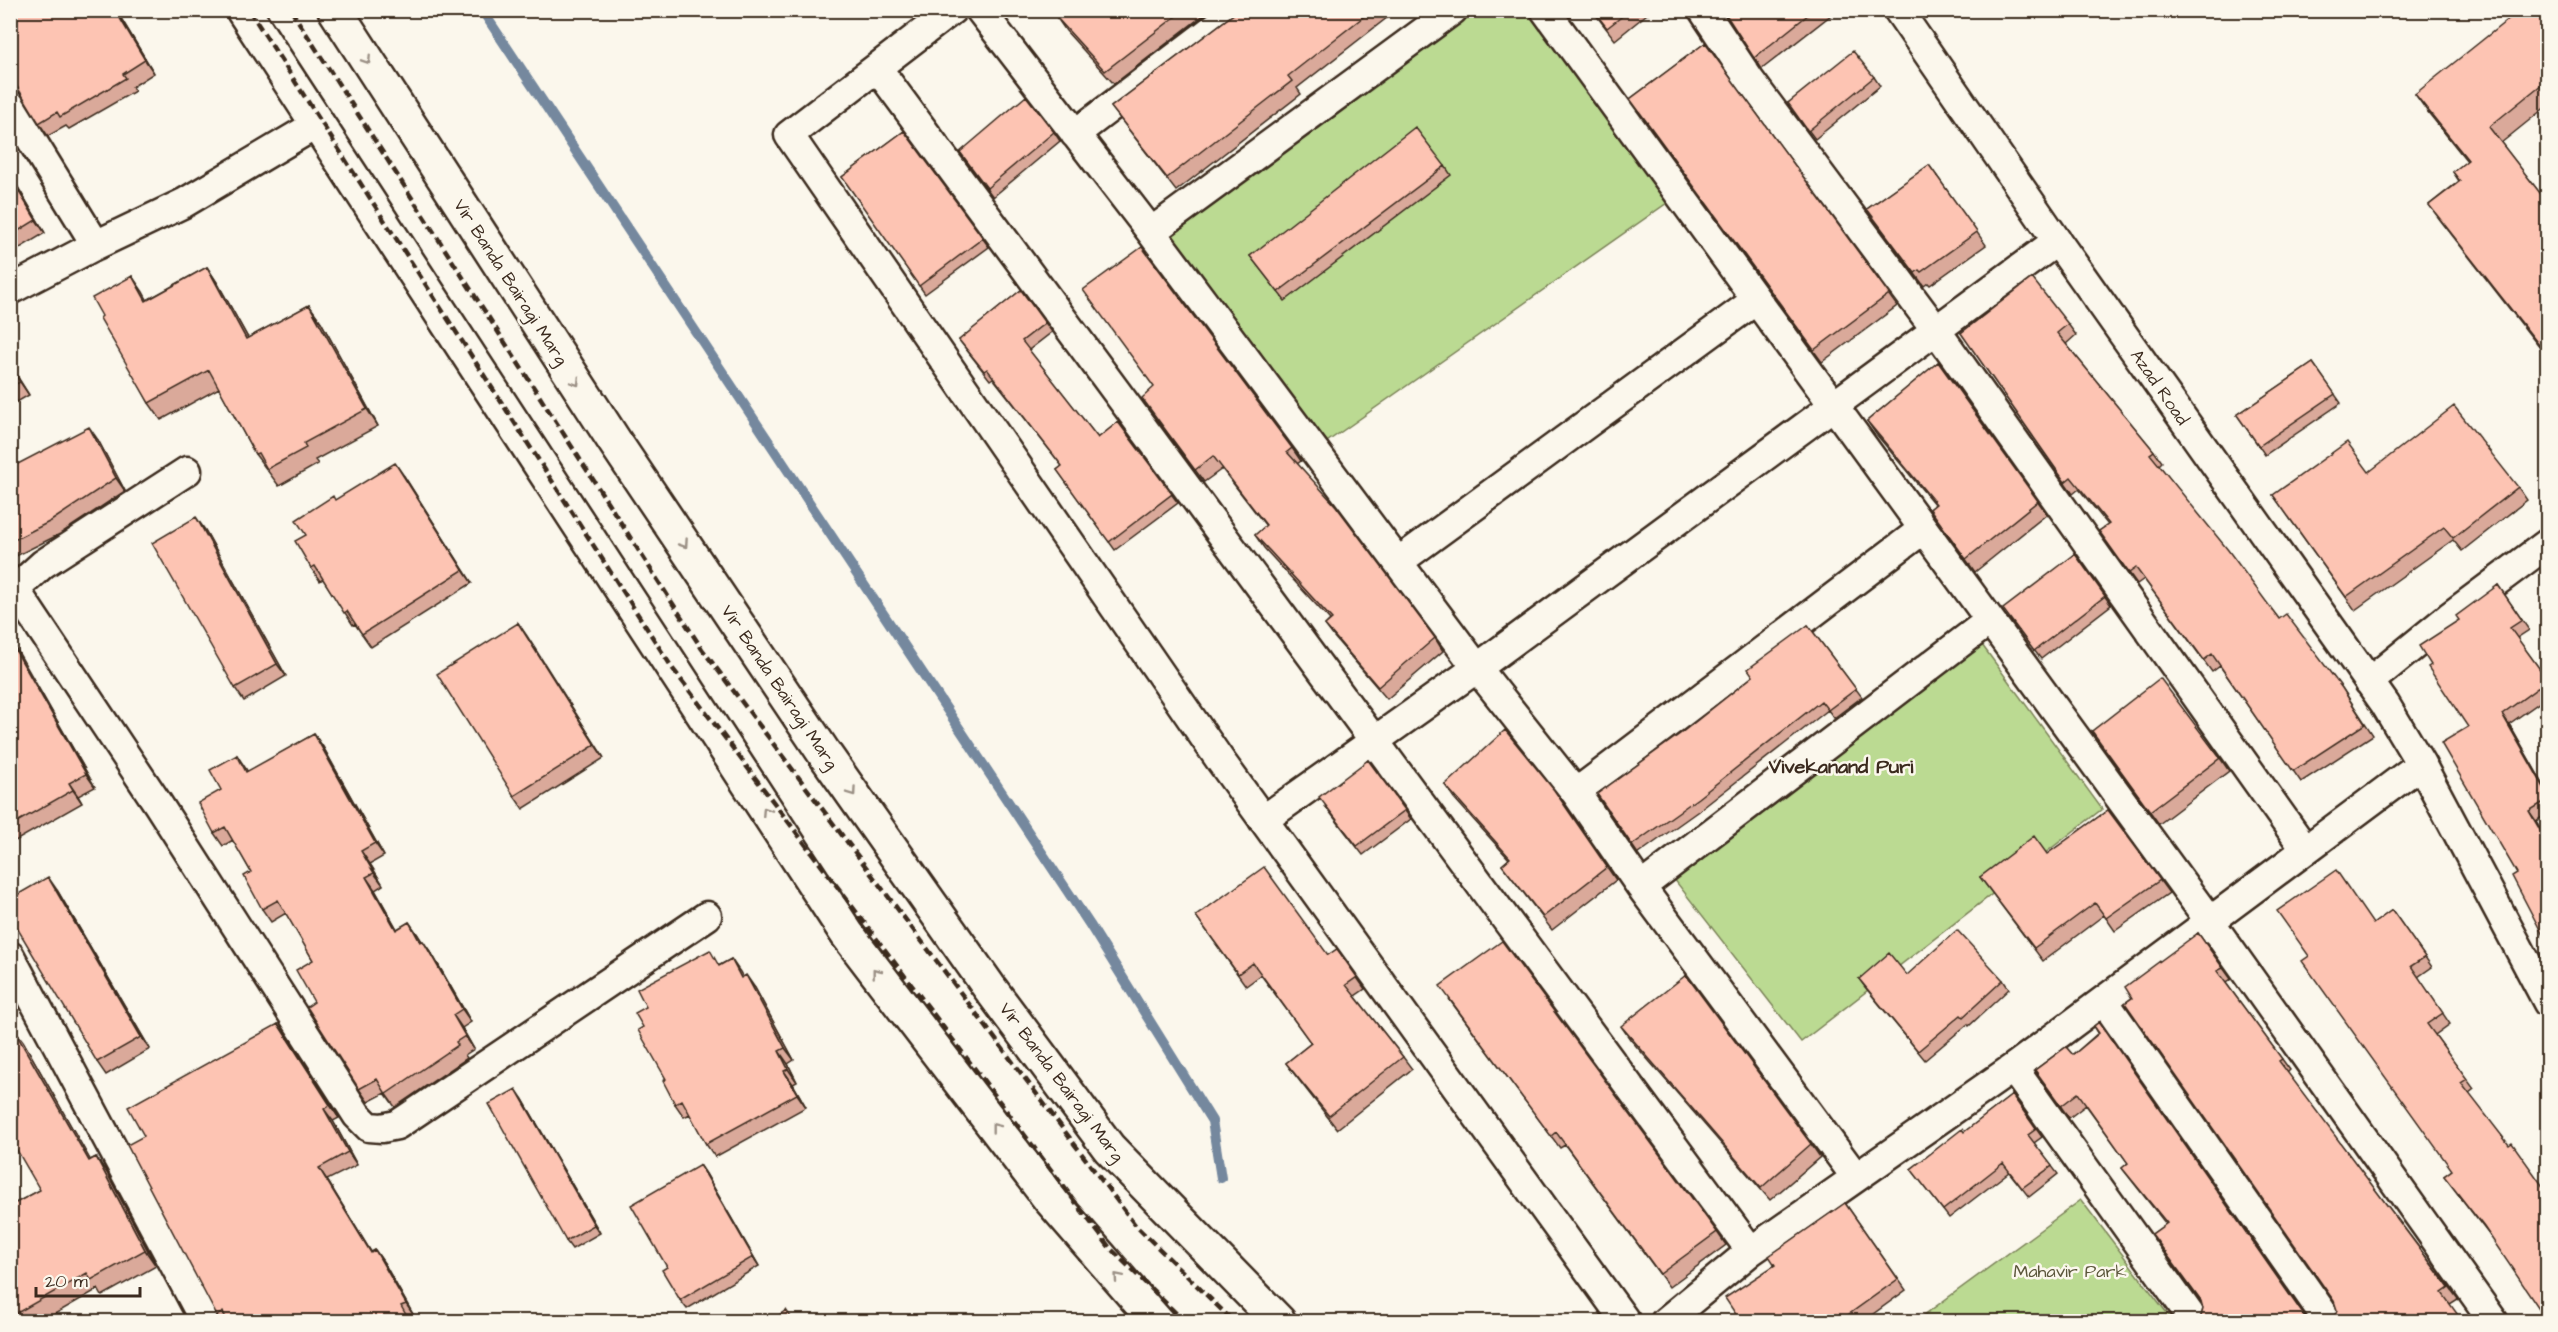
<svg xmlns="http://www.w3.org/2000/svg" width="2558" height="1332" viewBox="0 0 2558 1332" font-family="'Architects Daughter',sans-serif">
<rect width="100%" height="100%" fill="#fbf7ec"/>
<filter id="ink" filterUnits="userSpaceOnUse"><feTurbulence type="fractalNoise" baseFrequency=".0167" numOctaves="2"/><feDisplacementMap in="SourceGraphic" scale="12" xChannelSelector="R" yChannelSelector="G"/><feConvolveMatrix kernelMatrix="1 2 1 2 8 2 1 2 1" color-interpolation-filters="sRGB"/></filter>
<g filter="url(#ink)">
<path fill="#bbda92" stroke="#7b8258" stroke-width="1.5" d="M1474,11h59l141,187 -353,248 -159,-207z
M1974,634l128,175 -301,233 -131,-168z
M2081,1200l92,121h-257z"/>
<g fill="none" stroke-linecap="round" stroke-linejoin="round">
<path stroke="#74889e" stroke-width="10" d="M482,10l608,915 122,196 9,57"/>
<defs>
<path id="minor" d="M952,10l-163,125 431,625 406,562
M980,10l171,222 326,436 99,125 65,94 214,289
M1545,10l666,913 283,399
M1703,10l46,69 187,251 369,519
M1898,10l159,231 328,463 36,60 127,239
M878,69l873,1182
M10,105l86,140 88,-42 133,-79
M1075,134l163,-124
M1151,232l302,-222
M10,290l86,-45
M1398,562l358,-262
M16,591l142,213 199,311 12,12 13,1 15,-3 310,-209
M10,594l33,-30 144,-93
M2369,682l80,-65 99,-74
M1576,793l346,-263
M1263,820l214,-152 580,-427
M1641,887l348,-266
M10,956l195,366
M2104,1001l225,321
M2013,1068l182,254
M1665,1322l86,-71 262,-183 408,-304"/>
<path id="secondary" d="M243,10l604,924 202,264 108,124
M335,10l280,432 211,314 163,231 120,161 170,174"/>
</defs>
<use href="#minor" stroke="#3b2a1e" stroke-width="33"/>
<use href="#secondary" stroke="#3b2a1e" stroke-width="38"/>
<use href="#minor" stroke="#fbf7ec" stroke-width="28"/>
<use href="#secondary" stroke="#fbf7ec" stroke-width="33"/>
<path stroke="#3b2a1e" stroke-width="4.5" stroke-dasharray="9 4.5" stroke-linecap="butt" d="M249,10l424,659 437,579 75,74
M291,10l411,639 434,577 98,96"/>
</g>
<path fill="#daa99a" stroke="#3b2a1e" stroke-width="1.5" d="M10,10h106l38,63 -22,14 3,4 -66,38 -3,-3 -18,10 -9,-13z
M1065,10h145l-96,74 -48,-53 -9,-13z
M1239,10h158l-100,78 4,6 -125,97 -65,-84z
M1592,10h60l-37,30z
M1723,10h105l3,5 -69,54z
M2547,10v96l-46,37 46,59v155l-106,-136 -12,-16 30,-24 -6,-9 14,-11 -40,-50 -12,-17z
M1705,43l192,263 -75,56 -192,-263z
M1874,77l6,9 -65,53 -27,-36z
M904,131l85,116 -64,47 -83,-117z
M1054,132l6,9 -67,56 -33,-45z
M1929,165l57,80 -56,40 -2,-2 -4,3 -57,-77z
M1445,166l6,9 -166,126 -35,-45z
M10,174l35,59 -35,21z
M207,267l11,17 30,54 61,-33 12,17 57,104 -63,34 3,4 -39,22 -24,-32 -36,-66 -58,32 -12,-17 -47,-87 30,-40 15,24z
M1021,290l31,42 -23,18 69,88 20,-16 60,81 -63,47 -58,-80 5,-4 -69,-88 -3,2 -31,-40z
M2068,324l8,11 -10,9 88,107 8,11 -3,3 120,154 63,69 31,47 -72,47 -81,-116 -8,6 -68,-93 -7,5 -38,-53 9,-6 -29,-36 -6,5 -112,-161z
M1938,362l109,152 -72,58 -45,-63 5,-4 -59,-71 -9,-13z
M2313,363l28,40 -76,52 -28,-40z
M10,365l19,30 -19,11z
M1151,410l141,38 9,13 -4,3 138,174 8,13 -56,48 -53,-62 -9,-12 5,-5 -66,-72 -9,-13 11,-9 -44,-57 -18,13z
M98,440l27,51 -65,43 -50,25v-91z
M2369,472l149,15 9,13 -65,51 -9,-11 -98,70 -82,-115z
M404,476l68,107 -101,64 -16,-23 -2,1 -30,-46 -3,2 -9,-13 -5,-33 30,-35z
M205,530l81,146 -42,25 -9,-13z
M2075,554l36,51 -70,54 -32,-41z
M2498,585l31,45 -12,8 30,41v18l-38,27 38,67v23l-11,7 11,19v103l-30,-70 -49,-146 -9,-107z
M518,623l86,135 -81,51 -9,-13z
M1808,625l54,72 -28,21 -6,-8 -124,97 -66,47 -41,-60 83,-60 73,-58z
M10,639l85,148 -17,9 4,7 -72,41z
M2092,731l128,27 9,13 -70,53z
M314,734l9,13 61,109 -14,8 13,21 -8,5 22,39 12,-7 13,19 10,13 39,68 -9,6 12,21 -9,6 2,3 -72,49 -10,-14 -17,9 -9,-13 -45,-87 -1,-42 -27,-47 -15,9 -9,-13 -11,-37 -18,-32 -10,6 -9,-13 7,-43 16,-35 11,17z
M1368,760l43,59 -48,36 -38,-49z
M1445,785l109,5 62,90 -64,50 -50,-65 7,-6 -55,-61z
M2108,810l61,83 -54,38 -11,-16 -61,46 -63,-84 67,-23z
M57,890l93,159 -44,26 -9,-13z
M2392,910l40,57 -14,10 32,47 -15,11 39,54 -5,4 21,143 -46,-60 8,-6 -79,-246z
M1196,916l132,39 9,-6 28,40 -10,7 48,61 9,12 -75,60 -42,-54 -9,-12 25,-20 -50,-68 -15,11z
M2198,933l33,46 -5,4 64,87 -3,3 171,226 -8,5 -113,6 -3,-9 -202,-303z
M731,959l11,18 13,11 39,72 -6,4 9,18 -4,2 13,23 -91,50 -9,-13 -16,-30 -6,3 -9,-13 -9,-25 -23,-52 77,-62z
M1907,975l96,5 6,9 -40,37 -1,-2 -43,36 -60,-73 -6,-8z
M1449,999l268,233 9,13 -57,42 -104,-142 -5,3z
M2099,1022l208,298 4,2h-111v-2l3,-11 -2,-7 -49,-68 14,-10 -44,-56 6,-5 -42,-58 -17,13 -34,-48 31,-23 7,8 25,-22 -4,-7z
M278,1024l61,94 -6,3 24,44 -30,15 44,72 4,-2 9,13 30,53 -4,3 1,3h-191l-3,-6 -73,-180z
M1621,1026l190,118 9,13 -50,43 -140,-161z
M23,1041l67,119 6,-3 11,16 49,93 -54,30 -4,-7 -57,33h-31v-116l30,-16z
M2012,1095l30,42 -8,6 24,31 -29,23 -20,-25 -60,46 -38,-49 53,-37z
M522,1098l78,135 -28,16 -6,-8z
M700,1165l6,9 53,92 -72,43 -7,-9 -13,-33z
M1845,1203l61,87 -44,32h-121l34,-57z"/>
<path fill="#b1897d" stroke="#3b2a1e" stroke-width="1.5" d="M115,10h1l38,63 -9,-13z
M10,174l35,59 -9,-13 -26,-43z
M207,267l11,17 40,72 -12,-17z
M132,276l11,16 14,26 -11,-17z
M309,305l12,17 57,104 -11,-17z
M10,365l19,30 -19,-28z
M89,427l9,13 27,51 -9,-13z
M395,463l9,13 68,107 -9,-13z
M196,517l9,13 81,146 -9,-12z
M518,623l9,13 77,122 -9,-13z
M10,639l3,4 82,144 -9,-13 -76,-133z
M2502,714l7,10 38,67v2z
M314,734l9,13 61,109 -9,-13z
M69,783l9,13 4,7 -9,-13z
M2529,811l7,10 11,19v2z
M361,851l9,13 13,21 -9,-12z
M48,877l9,13 93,159 -9,-12z
M366,877l9,13 30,53 -9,-13z
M409,922l9,13 11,20 -9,-13z
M423,941l9,13 39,68 -9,-13z
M731,959l9,13 10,18 -9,-12z
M746,975l9,13 39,72 -9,-12z
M453,1015l9,13 12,21 -9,-13z
M278,1024l9,12 52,82 -9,-13z
M11,1025l12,16 77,136 -11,-16z
M779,1051l9,13 9,18 -9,-13z
M784,1071l9,13 13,23 -9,-13z
M516,1089l6,9 78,135 -6,-8z
M324,1109l9,12 24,44 -9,-13z
M96,1157l11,16 49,93 -11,-16z
M700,1165l6,9 53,92 -6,-9z
M319,1168l8,12 52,85 -8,-12z
M375,1250l9,13 30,53 -8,-12z"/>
<path fill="#fdc4b3" stroke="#3b2a1e" stroke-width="1.5" d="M10,10h105l30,50 -22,14 3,4 -66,39 -3,-5 -18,11 -29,-48z
M1065,10h119l-79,61 -48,-53z
M1239,10h133l-84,66 4,5 -125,97 -56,-71z
M1593,10h37l-23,18z
M1723,10h91l-60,48z
M2520,10h27v70l-58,47 58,75v153l-118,-150 31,-24 -7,-9 15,-12 -53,-66z
M1705,43l184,251 -75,56 -184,-251z
M1853,51l21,26 -66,54 -20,-28z
M1026,96l28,36 -67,56 -27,-36z
M1415,127l30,39 -167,126 -28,-36z
M904,131l79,107 -64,48 -77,-109z
M1929,165l48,67 -56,40 -2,-2 -4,3 -48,-64z
M10,177l26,43 -26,16z
M1142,247l150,201 -5,4 49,54 99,132 -57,49 -53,-62 7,-6 -77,-84 11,-10 -53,-69 -18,14 -53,-72 12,-11 -71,-97z
M207,267l39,72 63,-34 58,104 -63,34 2,5 -39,21 -9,-16 -3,1 -46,-84 -60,33 -49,-85 2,-2 -10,-18 40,-22 14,25z
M2032,278l36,46 -11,9 97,118 -4,3 78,96 51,69 7,-5 56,74 23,36 -72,47 -81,-117 -8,6 -68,-92 -7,5 -30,-42 10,-7 -38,-47 -6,5 -104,-149z
M1021,290l24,33 -23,18 76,97 20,-16 54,72 -63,48 -52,-72 5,-4 -75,-97 -3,2 -25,-31z
M1938,362l100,139 -72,58 -36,-50 6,-5 -69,-83z
M2313,363l22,31 -76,52 -22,-31z
M10,367l10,15 -10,5z
M2454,406l64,81 -65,51 -9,-11 -98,70 -73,-102 74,-53 22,30z
M89,427l27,51 -65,43 -41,21v-74z
M395,463l68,107 -101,64 -15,-23 -3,2 -29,-47 -4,2 -16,-27 11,-6 -10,-15 37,-24 2,4z
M196,517l81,147 -42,24 -83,-145z
M2075,554l30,42 -71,55 -31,-42z
M2498,585l24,35 -12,8 37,51v2l-45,33 45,79v7l-18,11 18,31v101l-35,-67 5,-3 -76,-130 27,-16 -40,-60 3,-2 -12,-19 40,-26 -3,-4z
M518,623l77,122 -81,51 -77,-122z
M1808,625l48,64 -28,21 -7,-9 -123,97 -66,47 -35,-51 83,-60 73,-58 -5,-7z
M10,641l76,133 -17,9 4,7 -63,36z
M2160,678l60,80 -70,53 -58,-80z
M1505,730l49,60 53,77 -64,50 -41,-52 8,-7 -65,-73z
M314,734l61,109 -14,8 13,22 -8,4 30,53 13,-8 11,20 3,-1 39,68 -9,6 12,21 -9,6 2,3 -72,49 -9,-15 -18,10 -52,-82 7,-5 -18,-32 17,-10 -35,-60 -16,9 -18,-33 7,-4 -26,-45 -11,6 -16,-30 23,-13 -11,-20 27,-15 9,17z
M1368,760l37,50 -48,36 -38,-49z
M2108,810l52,70 -54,38 -11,-15 -61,45 -54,-71 54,-41 13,18z
M1264,867l64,88 9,-6 20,28 -11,8 57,72 -74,59 -43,-53 25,-20 -58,-80 -15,11 -42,-58z
M2336,870l37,54 19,-14 33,47 -14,9 32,47 -16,11 40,55 -6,4 48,62 3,-2 35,49v128l-63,-93 -40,-51 8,-6 -150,-209 7,-5 -32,-45z
M48,877l93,160 -44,25 -87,-146v-17z
M1957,930l46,50 -40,37 -2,-2 -43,36 -59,-72 30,-26 18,22z
M2198,933l25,35 -6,3 65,88 -3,2 170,227 -7,5 21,29h-131l5,-12 -3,-9 -209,-298 7,-5 -7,-11z
M1502,941l215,291 -57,42 -104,-142 -5,4 -111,-150z
M710,950l9,16 12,-7 10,19 5,-3 39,73 -6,3 9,18 -4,2 13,23 -91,50 -24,-44 -7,4 -12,-23 3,-2 -28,-49 5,-3 -8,-14 11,-6 -9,-18z
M1686,975l125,169 -50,44 -140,-162z
M2099,1022l208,298 4,2h-111v-2l3,-11 -2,-8 -49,-67 15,-11 -45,-55 6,-5 -50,-70 -17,13 -26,-36 31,-23 7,8 26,-22 -5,-7z
M278,1024l52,81 -6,4 24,43 -29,16 52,85 4,-3 31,54 -5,2 9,16h-182l-5,-10 -6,4 -90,-171 17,-9 -16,-29z
M11,1025l78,136 7,-4 49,93 -54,30 -4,-7 -77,44v-111l30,-16 -30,-52v-112z
M516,1089l78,136 -28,16 -77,-137z
M2012,1095l24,34 -8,6 24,31 -30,22 -19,-25 -60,47 -32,-41 51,-40 2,3z
M700,1165l53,92 -73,43 -18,-30 5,-3 -36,-62z
M1845,1203l53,76 -60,43h-97l-16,-24 50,-33 -6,-9z
M786,1310l8,12h-24z"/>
<defs><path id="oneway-chevron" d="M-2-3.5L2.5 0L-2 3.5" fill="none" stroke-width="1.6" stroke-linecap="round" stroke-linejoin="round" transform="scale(1.5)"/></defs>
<g stroke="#9b9085">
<use href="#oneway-chevron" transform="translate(367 60) rotate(57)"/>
<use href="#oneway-chevron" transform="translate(576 382) rotate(57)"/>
<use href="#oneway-chevron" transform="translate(684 544) rotate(56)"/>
<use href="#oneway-chevron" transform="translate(852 792) rotate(55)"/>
<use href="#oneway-chevron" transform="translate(766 811) rotate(-123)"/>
<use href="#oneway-chevron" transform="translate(876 972) rotate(-128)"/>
<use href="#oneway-chevron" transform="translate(995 1127) rotate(-128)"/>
<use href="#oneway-chevron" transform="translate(1118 1277) rotate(-131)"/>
</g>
</g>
<g text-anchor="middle" stroke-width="5" stroke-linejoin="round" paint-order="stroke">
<g font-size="18" fill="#3b2a1e" stroke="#fbf7ec">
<text transform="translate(511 282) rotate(57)" y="6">Vir Banda Bairagi Marg</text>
<text transform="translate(2160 387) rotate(55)" y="6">Azad Road</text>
<text transform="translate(780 687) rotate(56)" y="6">Vir Banda Bairagi Marg</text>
<text transform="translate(1062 1082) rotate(53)" y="6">Vir Banda Bairagi Marg</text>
</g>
<g font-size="18" fill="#5b563b" stroke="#fbf7ec">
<text x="2070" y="1277">Mahavir Park</text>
</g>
<g font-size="20" font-weight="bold" fill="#3b2a1e" stroke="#fbf7ec">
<text x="1841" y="773">Vivekanand Puri</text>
</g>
</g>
<rect width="2558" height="1332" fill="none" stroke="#fbf7ec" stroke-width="36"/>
<rect x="18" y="18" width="2522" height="1296" fill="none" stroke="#3b2a1e" stroke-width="2" filter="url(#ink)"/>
<path d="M36 1287v9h104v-9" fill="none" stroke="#3b2a1e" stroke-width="3"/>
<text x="45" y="1287" font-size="18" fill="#3b2a1e" stroke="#fbf7ec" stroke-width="4.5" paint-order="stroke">20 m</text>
</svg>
